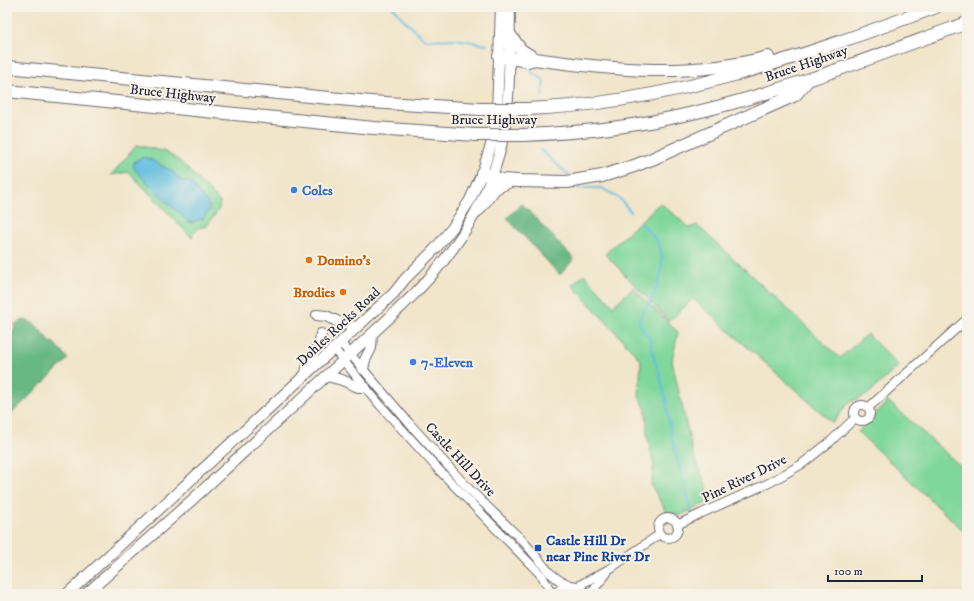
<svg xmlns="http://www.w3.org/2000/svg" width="974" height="601" viewBox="0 0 974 601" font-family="'IM FELL DW Pica',serif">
<rect width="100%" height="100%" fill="#f7f3e8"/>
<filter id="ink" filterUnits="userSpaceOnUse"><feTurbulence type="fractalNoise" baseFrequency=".025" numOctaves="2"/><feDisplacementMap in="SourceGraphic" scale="8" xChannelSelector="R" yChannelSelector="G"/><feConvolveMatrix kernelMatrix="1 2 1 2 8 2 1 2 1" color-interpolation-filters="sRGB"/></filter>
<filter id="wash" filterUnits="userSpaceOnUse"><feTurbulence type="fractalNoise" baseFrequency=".012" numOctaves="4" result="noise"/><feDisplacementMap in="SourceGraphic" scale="16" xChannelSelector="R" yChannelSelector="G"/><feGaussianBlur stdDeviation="0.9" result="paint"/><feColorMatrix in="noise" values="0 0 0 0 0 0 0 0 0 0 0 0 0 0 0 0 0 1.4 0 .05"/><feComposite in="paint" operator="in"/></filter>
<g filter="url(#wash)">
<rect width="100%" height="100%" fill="#f1e5ca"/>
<path fill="#80d79b" stroke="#517c6b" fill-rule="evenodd" d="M137,145l29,7 15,10 39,40 -1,7 -13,18h-6l-8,7 1,2 -2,1 -62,-65 -18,3zM173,172l7,8 10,2 8,37 -6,4 -4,-1 -10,-12z
M660,203l30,25 7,-3 143,133 27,-24 32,32 -32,29 -19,8 -15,20 -140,-124 -24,22 -64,-67z
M584,274l29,32 20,-18 45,44 -6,29 21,93 19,46 -31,15h-13l-17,-30 3,-19 -7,-31 -1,-26 -7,-12 2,-37 -69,-75z
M888,401l79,71v62l-109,-102z"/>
<path fill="#68b883" stroke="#456d5f" d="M522,204l52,55 -14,16 -53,-57z
M24,320c12,1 20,15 27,23l2,-1 15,17 -60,58 -1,-83 7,-4 1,-2 -1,-3z"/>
<path fill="#61bddf" stroke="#42708d" d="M144,157l6,2 23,13 7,8 10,2 19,23v5l-6,9c-5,0 -6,2 -10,3 -6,2 -11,-7 -15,-11h-2l-41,-41 -2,-4 2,-5z"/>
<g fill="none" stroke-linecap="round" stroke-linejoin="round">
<path stroke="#61bddf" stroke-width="2" d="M393,7l9,11 23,22 31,-1 31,6
M530,71l14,9 -2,16
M540,150l29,25
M574,188h28l18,11 11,13
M642,224l13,14 5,9 2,11 -1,11 -3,16 -9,19 -7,10 -3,7 2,6 9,12 3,16 7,21 6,24 5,35 21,78"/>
</g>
</g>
<g filter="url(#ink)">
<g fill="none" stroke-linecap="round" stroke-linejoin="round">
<defs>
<path id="minor" d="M340,342l69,81 58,64 57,55 26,31 9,7 11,5
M334,349l46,56 59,65 103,106 10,18
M854 413a8 8 0 1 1 16 0a8 8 0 1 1-16 0Z
M868,408l99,-89
M658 528a10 10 0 1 1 20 0a10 10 0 1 1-20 0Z
M677,525l25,-12 69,-31 31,-18 29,-23 24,-23
M578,586l33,-18 49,-34
M556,594c7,-12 22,-12 30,0
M590,594l17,-21"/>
<path id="major" d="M317,315l9,1 17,8 13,3
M363,369l2,-9 6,-12 1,-14
M305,376l4,-15 11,-18 1,-9
M327,376l15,4 16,7h7
M67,594l327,-301 11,-14 31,-31 17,-21 17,-27 12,-27 9,-28 6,-34 4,-104
M86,594l106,-94 209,-193c49,-46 88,-103 102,-169 8,-41 6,-89 7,-131"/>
<path id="highway" d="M509,34l12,16 14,9
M499,56l29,5 7,-2c77,11 157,19 233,-2
M7,67l364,35 109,7
M7,91l367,37 102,7
M525,109c145,-5 276,-52 411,-102
M523,135c59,-2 117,-9 174,-23 92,-22 181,-57 270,-89
M482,173l19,7 17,1 49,1 35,-6 32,-10 18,-7 143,-64 13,-15
M478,210l17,-22 15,-7"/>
</defs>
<use href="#minor" stroke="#6a666d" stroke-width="10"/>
<use href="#major" stroke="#6a666d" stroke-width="12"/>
<use href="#highway" stroke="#6a666d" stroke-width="14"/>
<use href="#minor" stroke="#fff" stroke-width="8"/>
<use href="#major" stroke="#fff" stroke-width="10"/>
<use href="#highway" stroke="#fff" stroke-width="12"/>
<defs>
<path id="highway-bridge" d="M480,109h45
M476,135h47"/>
</defs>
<use href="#highway-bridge" stroke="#6a666d" stroke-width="14" stroke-linecap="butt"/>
<use href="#highway-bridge" stroke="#fff" stroke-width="12"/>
</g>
</g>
<g fill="#3f7fe0" stroke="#f7f3e8" stroke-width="1.5">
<circle cx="294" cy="190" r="4"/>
<circle cx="413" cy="362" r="4"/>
</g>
<g fill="#e8710a" stroke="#f7f3e8" stroke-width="1.5">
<circle cx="309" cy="260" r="4"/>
<circle cx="343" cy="292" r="4"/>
</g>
<rect fill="#1a4fb4" stroke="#f7f3e8" stroke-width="1.5" x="534" y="544" width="8" height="8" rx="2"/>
<g text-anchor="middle" stroke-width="4" stroke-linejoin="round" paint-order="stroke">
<g font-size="14" fill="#22223b" stroke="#f7f3e8">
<text transform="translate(806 63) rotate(-19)" y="5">Bruce Highway</text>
<text transform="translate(173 93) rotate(6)" y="5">Bruce Highway</text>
<text x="494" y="124">Bruce Highway</text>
<text transform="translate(338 326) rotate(-43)" y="5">Dohles Rocks Road</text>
<text transform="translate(461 459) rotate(47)" y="5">Castle Hill Drive</text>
<text transform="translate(744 478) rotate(-26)" y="5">Pine River Drive</text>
</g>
<g font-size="14" font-weight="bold" fill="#366cbe" stroke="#f7f3e8" text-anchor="start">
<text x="302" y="195">Coles</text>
<text x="421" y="367">7-Eleven</text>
</g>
<g font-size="14" font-weight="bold" fill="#c56008" stroke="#f7f3e8" text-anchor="start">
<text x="317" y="265">Domino's</text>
<text x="335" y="297" text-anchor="end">Brodies</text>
</g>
<g font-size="14" font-weight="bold" fill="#164399" stroke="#f7f3e8" text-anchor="start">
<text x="546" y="545">Castle Hill Dr<tspan x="546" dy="16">near Pine River Dr</tspan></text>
</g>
</g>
<rect width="974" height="601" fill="none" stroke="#f7f3e8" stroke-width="24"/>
<path d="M828 575v6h94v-6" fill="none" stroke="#22223b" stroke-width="2"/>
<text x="834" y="575" font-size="12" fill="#22223b" stroke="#f7f3e8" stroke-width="3" paint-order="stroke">100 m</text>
</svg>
